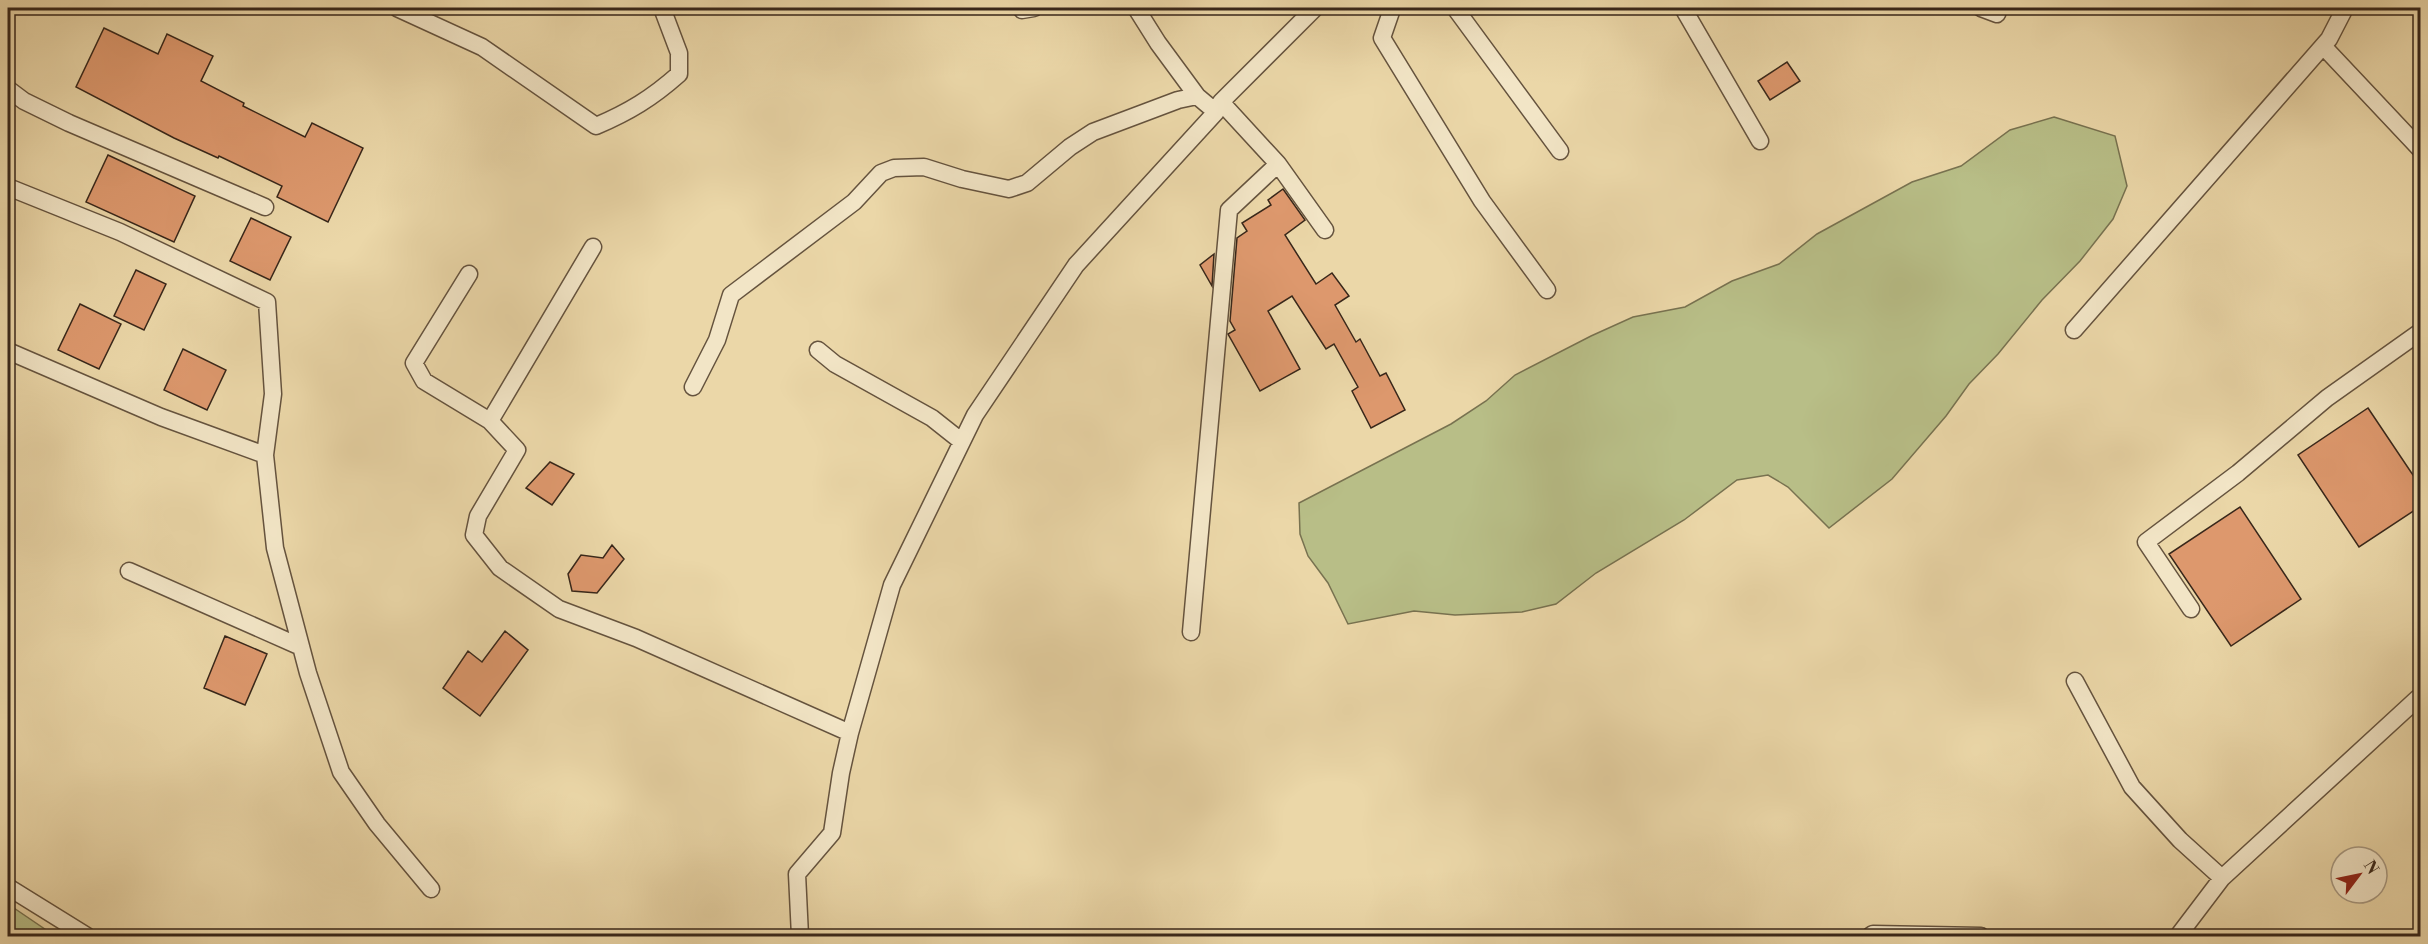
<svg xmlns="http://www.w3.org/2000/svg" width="2428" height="944" viewBox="0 0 2428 944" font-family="'Libre Bodoni',serif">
<rect width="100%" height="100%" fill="#ebd7a8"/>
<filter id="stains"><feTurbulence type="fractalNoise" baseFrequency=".00333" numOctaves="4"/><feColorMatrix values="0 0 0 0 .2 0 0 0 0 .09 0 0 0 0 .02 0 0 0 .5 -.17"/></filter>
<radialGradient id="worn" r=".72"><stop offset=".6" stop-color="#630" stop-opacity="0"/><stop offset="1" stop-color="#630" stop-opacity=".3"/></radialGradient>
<path fill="#b8be87" stroke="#787250" stroke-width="1.5" d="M2054,117l61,19 12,50 -14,33 -33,42 -38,39 -44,54 -29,30 -23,32 -54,63 -63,49 -41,-41 -20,-12 -31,5 -53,40 -88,53 -40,31 -34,8 -67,3 -41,-4 -66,13 -20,-41 -20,-27 -8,-22 -1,-31 152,-79 35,-23 29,-26 76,-39 42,-19 52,-10 47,-26 47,-17 38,-30 95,-52 49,-16 49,-36z
M8,904l47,32h-47z"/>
<path fill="#dd986d" stroke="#38271a" stroke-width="1.5" d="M104,28l54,26 9,-20 46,22 -12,25 43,22 -1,3 62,31 7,-14 51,25 -35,74 -51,-25 5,-11 -63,-30 -1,2 -44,-20 -98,-51z
M1787,62l13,19 -30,19 -12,-19z
M108,155l87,41 -21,46 -88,-40z
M1283,189l22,31 -20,15 31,49 16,-11 17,23 -14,9 21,37 4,-3 20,37 6,-3 19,37 -34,18 -19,-37 6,-4 -24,-43 -8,5 -34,-53 -24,15 32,58 -40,22 -32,-57 7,-4 -5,-9 7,-83 10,-7 -5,-8 29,-18 -3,-5z
M251,218l40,19 -21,43 -40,-19z
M1214,254l-2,32 -12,-21z
M136,270l30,14 -22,46 -30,-14z
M80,304l41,20 -22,45 -41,-19z
M183,349l43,21 -19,40 -43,-20z
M2368,408l53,79v19l-62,41 -61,-92z
M550,462l24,12 -22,31 -26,-17z
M2240,507l61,92 -70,47 -62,-92z
M612,545l12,14 -27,34 -25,-2 -4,-17 13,-19 22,3z
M505,631l23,19 -48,66 -37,-28 25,-37 14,11z
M225,636l42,18 -22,51 -41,-17z"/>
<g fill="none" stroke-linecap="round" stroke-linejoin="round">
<defs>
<path id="minor" d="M397,8l85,39 114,79c33,-14 56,-28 83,-52v-21l-17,-45
M1136,8l22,35 39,53
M1455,8l105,143
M1683,8l77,133
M1981,8l16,6 2,-6
M1392,9l-10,29 100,163 65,89
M1022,10l12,-2
M2323,46l97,103
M8,89l16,12 45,22 196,84
M1221,102l57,62 47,66
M8,187l112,45 147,70 6,92 -8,61 10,93 33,125 33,99 36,52 54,65
M469,274l-55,89 10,18 66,40 27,29 -39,66 -4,19 26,33 59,41 77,29 214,95
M2074,330l255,-291 16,-31
M818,350l17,14 97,54 29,23
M8,351l153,66 104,38
M693,387l24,-47 14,-45 123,-93 27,-29 13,-5 30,-1 38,12 47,10 18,-6 43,-36 23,-15 85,-32 19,-4 19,16
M490,421l103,-174
M129,571l172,76
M2191,609l-45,-67 92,-69 89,-75 93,-66
M1191,632l38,-422 49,-46
M2075,681l57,106 48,53 42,38
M8,887l79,49
M800,936l-3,-62 35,-41 9,-60 9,-40 42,-148 83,-170 101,-150 140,-153 5,-10 94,-94
M1870,936l3,-2 108,2
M2178,936l44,-58 196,-180 2,2"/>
</defs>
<use href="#minor" stroke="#65533e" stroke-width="19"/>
<use href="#minor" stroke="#f2e5c6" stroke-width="16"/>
</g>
<rect width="2428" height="944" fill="none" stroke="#ebd7a8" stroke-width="30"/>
<rect x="9" y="9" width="2410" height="926" fill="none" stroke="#38271a" stroke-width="3"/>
<rect x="15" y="15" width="2398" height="914" fill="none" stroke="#38271a" stroke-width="1.5"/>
<g transform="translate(2359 875) rotate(58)"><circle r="28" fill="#f2e5c6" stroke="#a89981" stroke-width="1.5"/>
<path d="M0-4.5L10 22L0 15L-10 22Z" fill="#8f2418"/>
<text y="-9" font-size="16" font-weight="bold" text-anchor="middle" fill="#38271a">N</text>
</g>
<rect width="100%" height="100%" filter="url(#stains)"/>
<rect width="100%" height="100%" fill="url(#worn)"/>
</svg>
